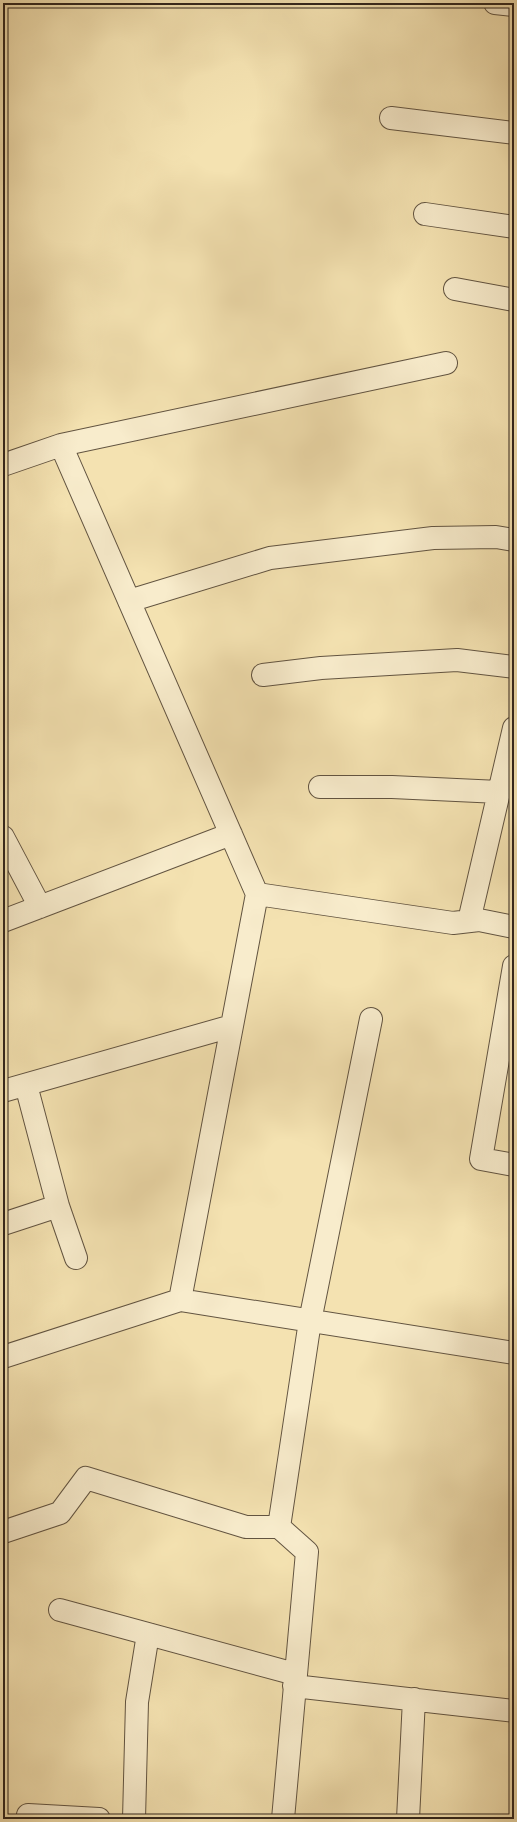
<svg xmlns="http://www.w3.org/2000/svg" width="517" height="1822" viewBox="0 0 517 1822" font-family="Vollkorn,serif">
<rect width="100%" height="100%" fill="#f4e2b1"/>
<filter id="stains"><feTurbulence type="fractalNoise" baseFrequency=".005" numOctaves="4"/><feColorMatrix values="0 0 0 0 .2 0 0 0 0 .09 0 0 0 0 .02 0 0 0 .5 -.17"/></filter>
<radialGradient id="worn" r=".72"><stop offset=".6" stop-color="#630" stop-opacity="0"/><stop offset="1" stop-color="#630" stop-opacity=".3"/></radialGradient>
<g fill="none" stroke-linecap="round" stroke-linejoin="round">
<defs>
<path id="minor" d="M495,3l19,2
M391,118l123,15
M425,214l89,13
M455,289l59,11
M61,445l196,449 -77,406
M3,465l58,-20 385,-82
M129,601l141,-43 163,-20 63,-1 18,3
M263,675l58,-7 136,-8 57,7
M320,787h72l107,5
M3,837l37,70
M257,894l196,29 26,-3 35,7
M3,921l228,-87
M469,921l45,-193
M514,966l-33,193 33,6
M26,1085l32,121 18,52
M3,1091l229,-65
M3,1224l55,-18
M3,1357l177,-57 334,53
M3,1532l57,-19 26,-35 160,49h33
M60,1610l235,64
M294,1686l220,25
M28,1819v-4l71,4
M134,1819l3,-117 11,-68
M283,1819l24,-267 -28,-25 31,-206 61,-302
M408,1819l6,-120"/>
</defs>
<use href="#minor" stroke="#625441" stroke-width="24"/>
<use href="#minor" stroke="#f8eccc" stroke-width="22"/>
</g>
<rect width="517" height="1822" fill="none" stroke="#f4e2b1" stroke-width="16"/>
<rect x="4" y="4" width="509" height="1814" fill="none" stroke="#31251c" stroke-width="2"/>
<rect x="8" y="8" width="501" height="1806" fill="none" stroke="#31251c"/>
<rect width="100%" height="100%" filter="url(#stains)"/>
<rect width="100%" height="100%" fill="url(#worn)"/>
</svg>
